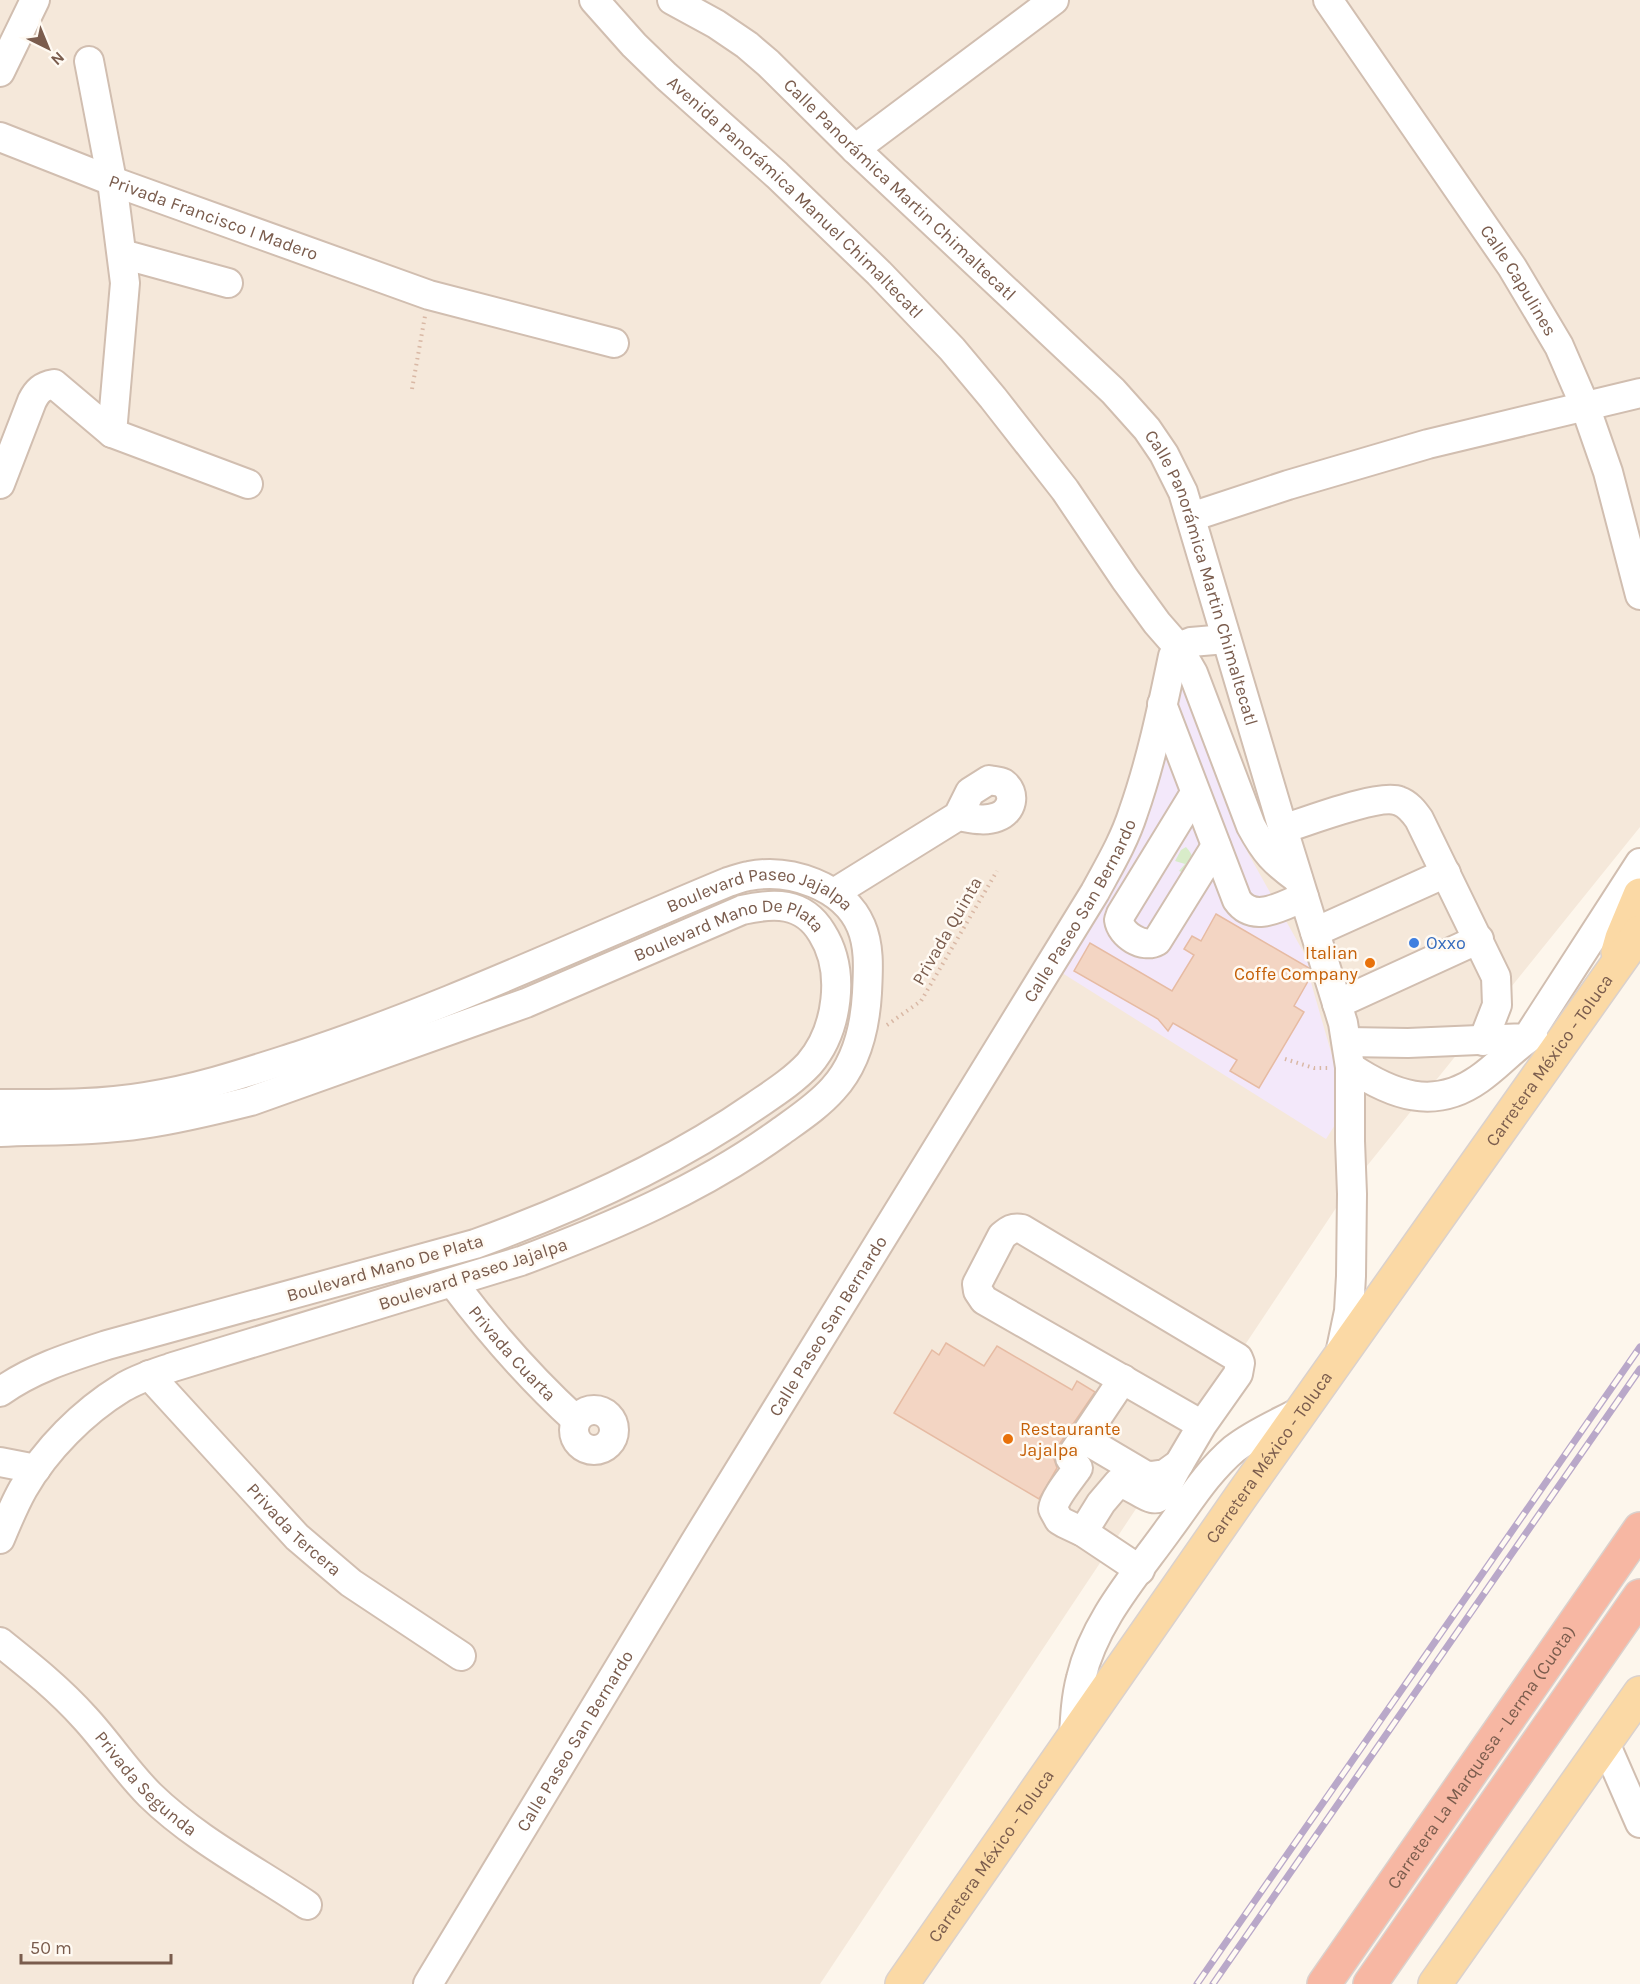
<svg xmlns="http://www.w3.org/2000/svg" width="1640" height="1984" viewBox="0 0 1640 1984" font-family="Karla,sans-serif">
<rect width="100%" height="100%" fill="#fdf6ec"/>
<path fill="#f5e8da" d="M0,0h1640v827l-290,360 -530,797h-820z"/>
<path fill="#f3e8fa" d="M1181,660l39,102 28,91 66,118 -4,8 27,94 3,44 -14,22 -267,-168z"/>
<path fill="#d8ecc9" d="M1186,847c9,9 8,18 7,29l-14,-5 6,-7 -10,-3 6,-11z"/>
<path fill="#f3d5c3" stroke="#e6bba3" stroke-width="1.5" d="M1216,914l93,54 2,8 -17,30 10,6 -45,76 -29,-17 7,-11 -64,-37 -5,8 -10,-12 -84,-48 16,-28 82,48 22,-36 -10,-6 8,-13 9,5z
M946,1343l38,23 13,-20 75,44 5,-9 18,11 -39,57 -2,10 3,9 -18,31 -145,-86 38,-63 7,5z"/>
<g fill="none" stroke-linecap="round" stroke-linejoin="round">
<defs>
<g id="minor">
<path id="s1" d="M594,0l40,45 32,31 111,99 102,98 73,76 41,49 72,92 60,89 32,44 21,24 15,26 58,153c14,26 23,36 47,53"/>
<path id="s2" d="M672,0l44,24 31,21 21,18 87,86 258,242 34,38 17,25 19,38 100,337 60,194 7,44v74l2,53 -1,82 -2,35 -9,43"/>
<path id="s3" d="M1328,0l184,267 47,79 26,60 23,66 32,123"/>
<path d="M89,61l23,120 13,102 -13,150"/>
<path d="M0,72l35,-72"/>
<path id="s4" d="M0,137l112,44 317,114 185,48"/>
<path d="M855,149l199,-149"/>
<path d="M122,254l106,29"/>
<path d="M0,484l32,-83c5,-10 10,-15 22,-17l58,49 136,51"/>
<path d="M1191,517l97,-32 140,-41 212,-51"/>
<path d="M1162,704l75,196c17,24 44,6 67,-3"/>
<path d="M1195,793l-74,121 -2,6c2,15 24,29 38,21l59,-95"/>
<path d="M1283,829c22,-7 97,-36 116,-28 9,3 15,11 20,18l77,158 1,28 -14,36"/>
<path d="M834,893l124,-77 12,-24 19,-12c4,1 10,1 14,3 14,10 9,29 -6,34 -13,5 -26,1 -39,-1"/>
<path d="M1315,932l131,-59"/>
<path d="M1337,1004l142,-65"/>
<path d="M1347,1042l61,1 119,-5 113,-175"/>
<path d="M1350,1067c42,28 84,44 129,12 19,-13 34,-31 54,-44"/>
<path id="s5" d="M0,1104c48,0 98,1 145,-7 53,-8 103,-25 153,-41 147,-48 287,-115 430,-174 7,-2 14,-5 21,-6 41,-8 95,10 112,50 9,21 7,45 6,67 -2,35 -10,70 -34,96 -15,17 -35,30 -53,43 -79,57 -168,95 -259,129l-348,106c-17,6 -35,11 -51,21 -39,24 -76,61 -99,101 -9,16 -16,33 -23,50"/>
<path id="s6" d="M0,1132c48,-2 96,-1 143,-8 36,-5 72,-14 108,-23l275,-98 216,-93c31,-7 61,-9 80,23 24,38 16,97 -13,131 -16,17 -35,29 -54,42 -82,57 -186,104 -280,138l-368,101c-37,12 -75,24 -107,47"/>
<path id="s7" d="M453,1283c37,49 77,95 123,137"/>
<path id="s8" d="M149,1375l148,162 54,46 110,73"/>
<path d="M1123,1379l-53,79 8,10c-7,10 -24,30 -25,41l6,11 5,3 19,9 57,38"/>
<circle cx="594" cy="1430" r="20"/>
<path d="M1084,1439l61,36 6,1 14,-2 14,-10 23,-39 36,-51 2,-11 -2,-5 -216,-129c-9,-2 -13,1 -20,7l-25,48 1,7 6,9 218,125"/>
<path d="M0,1462l36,7"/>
<path d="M1083,1532l18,-29 17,-20c17,1 35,26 45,10 6,-9 10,-20 16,-29"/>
<path id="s9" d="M0,1642c30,24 59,47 85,76 23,25 41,53 65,77 45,44 105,75 157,110"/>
<path d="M1074,1736c1,-20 2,-39 7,-58 13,-56 54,-102 87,-148 21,-28 39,-58 66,-81 20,-16 45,-26 67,-38"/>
<path d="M1605,1743l35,80"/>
<path id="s10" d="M428,1984l267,-442 400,-650c14,-26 29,-51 38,-79 18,-51 29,-104 40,-157l5,-9 13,-5 35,-3"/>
</g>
<g id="major">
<path d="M1618,952l4,-14 18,-43"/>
<path id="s11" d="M902,1984l340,-489 398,-563"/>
<path d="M1435,1984l205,-291"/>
</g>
<g id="highway">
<path id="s12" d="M1324,1984l316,-455"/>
<path d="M1370,1984l270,-388"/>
</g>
</defs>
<use href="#minor" stroke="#d1beb0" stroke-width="32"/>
<use href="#major" stroke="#dad1cd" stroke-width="36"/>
<use href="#highway" stroke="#dad1cd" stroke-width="36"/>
<path stroke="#d9b8a5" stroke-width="4" stroke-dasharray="1.5 4.5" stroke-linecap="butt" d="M412,389l13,-73
M887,1025l34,-24 76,-130
M1285,1059l29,9h15"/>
<use href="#minor" stroke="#fff" stroke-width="28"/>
<use href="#major" stroke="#fbd9a5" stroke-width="33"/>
<use href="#highway" stroke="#f7b7a3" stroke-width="33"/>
<defs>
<path id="rail" d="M1197,1984l443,-637
M1213,1984l427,-615"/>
</defs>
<use href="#rail" stroke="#b9a8c9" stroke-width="7"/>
<use href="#rail" stroke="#fffaf3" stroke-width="4.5" stroke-dasharray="14" stroke-linecap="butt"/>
</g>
<circle fill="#3f7fe0" stroke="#fffaf3" stroke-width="2" cx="1414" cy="943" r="6"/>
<g fill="#e8710a" stroke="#fffaf3" stroke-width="2">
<circle cx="1370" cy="963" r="6"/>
<circle cx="1008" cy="1439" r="6"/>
</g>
<g text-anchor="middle" stroke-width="5" stroke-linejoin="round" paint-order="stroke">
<g font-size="18" fill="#7a5c4d" stroke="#fffaf3">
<text dy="6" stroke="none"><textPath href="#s2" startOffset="298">Calle Panorámica Martin Chimaltecatl</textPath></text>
<text dy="6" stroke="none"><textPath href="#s1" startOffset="282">Avenida Panorámica Manuel Chimaltecatl</textPath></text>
<text dy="6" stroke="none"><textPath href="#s4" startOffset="228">Privada Francisco I Madero</textPath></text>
<text dy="6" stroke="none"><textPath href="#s3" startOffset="339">Calle Capulines</textPath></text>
<text dy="6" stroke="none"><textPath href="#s2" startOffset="802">Calle Panorámica Martin Chimaltecatl</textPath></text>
<text dy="6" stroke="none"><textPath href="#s10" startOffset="1256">Calle Paseo San Bernardo</textPath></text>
<text dy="6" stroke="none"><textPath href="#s5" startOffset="801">Boulevard Paseo Jajalpa</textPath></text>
<text transform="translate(947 931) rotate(-60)" y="6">Privada Quinta</text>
<text dy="6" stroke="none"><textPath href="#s6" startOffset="766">Boulevard Mano De Plata</textPath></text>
<text dy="6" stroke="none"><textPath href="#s11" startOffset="1128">Carretera México - Toluca</textPath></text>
<text transform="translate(385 1268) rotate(-16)" y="6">Boulevard Mano De Plata</text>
<text transform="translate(473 1274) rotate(-18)" y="6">Boulevard Paseo Jajalpa</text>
<text dy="6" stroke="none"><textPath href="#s10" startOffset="770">Calle Paseo San Bernardo</textPath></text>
<text dy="6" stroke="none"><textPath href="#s7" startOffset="92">Privada Cuarta</textPath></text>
<text dy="6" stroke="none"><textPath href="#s11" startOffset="642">Carretera México - Toluca</textPath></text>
<text dy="6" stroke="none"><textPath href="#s8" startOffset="212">Privada Tercera</textPath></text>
<text dy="6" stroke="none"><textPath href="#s10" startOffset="284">Calle Paseo San Bernardo</textPath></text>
<text dy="6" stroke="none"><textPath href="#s12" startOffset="276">Carretera La Marquesa - Lerma (Cuota)</textPath></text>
<text dy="6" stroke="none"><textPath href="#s9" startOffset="204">Privada Segunda</textPath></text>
<text dy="6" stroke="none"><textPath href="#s11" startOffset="156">Carretera México - Toluca</textPath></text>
</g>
<g font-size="18" fill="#366cbe" stroke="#fffaf3" text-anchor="start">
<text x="1426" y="949">Oxxo</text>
</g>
<g font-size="18" fill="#c56008" stroke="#fffaf3" text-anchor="end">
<text x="1358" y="959">Italian<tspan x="1358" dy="21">Coffe Company</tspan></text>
<text x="1020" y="1435" text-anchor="start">Restaurante<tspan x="1020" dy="21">Jajalpa</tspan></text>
</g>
</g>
<g transform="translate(48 48) rotate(137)" stroke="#fffaf3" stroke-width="4.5" paint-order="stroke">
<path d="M0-4.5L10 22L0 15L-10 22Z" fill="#7a5c4d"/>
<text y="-9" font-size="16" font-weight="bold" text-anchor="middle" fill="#7a5c4d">N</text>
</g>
<path d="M21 1954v9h150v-9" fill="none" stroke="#7a5c4d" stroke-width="3"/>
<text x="30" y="1954" font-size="18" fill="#7a5c4d" stroke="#fffaf3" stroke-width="4.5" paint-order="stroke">50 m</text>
</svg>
